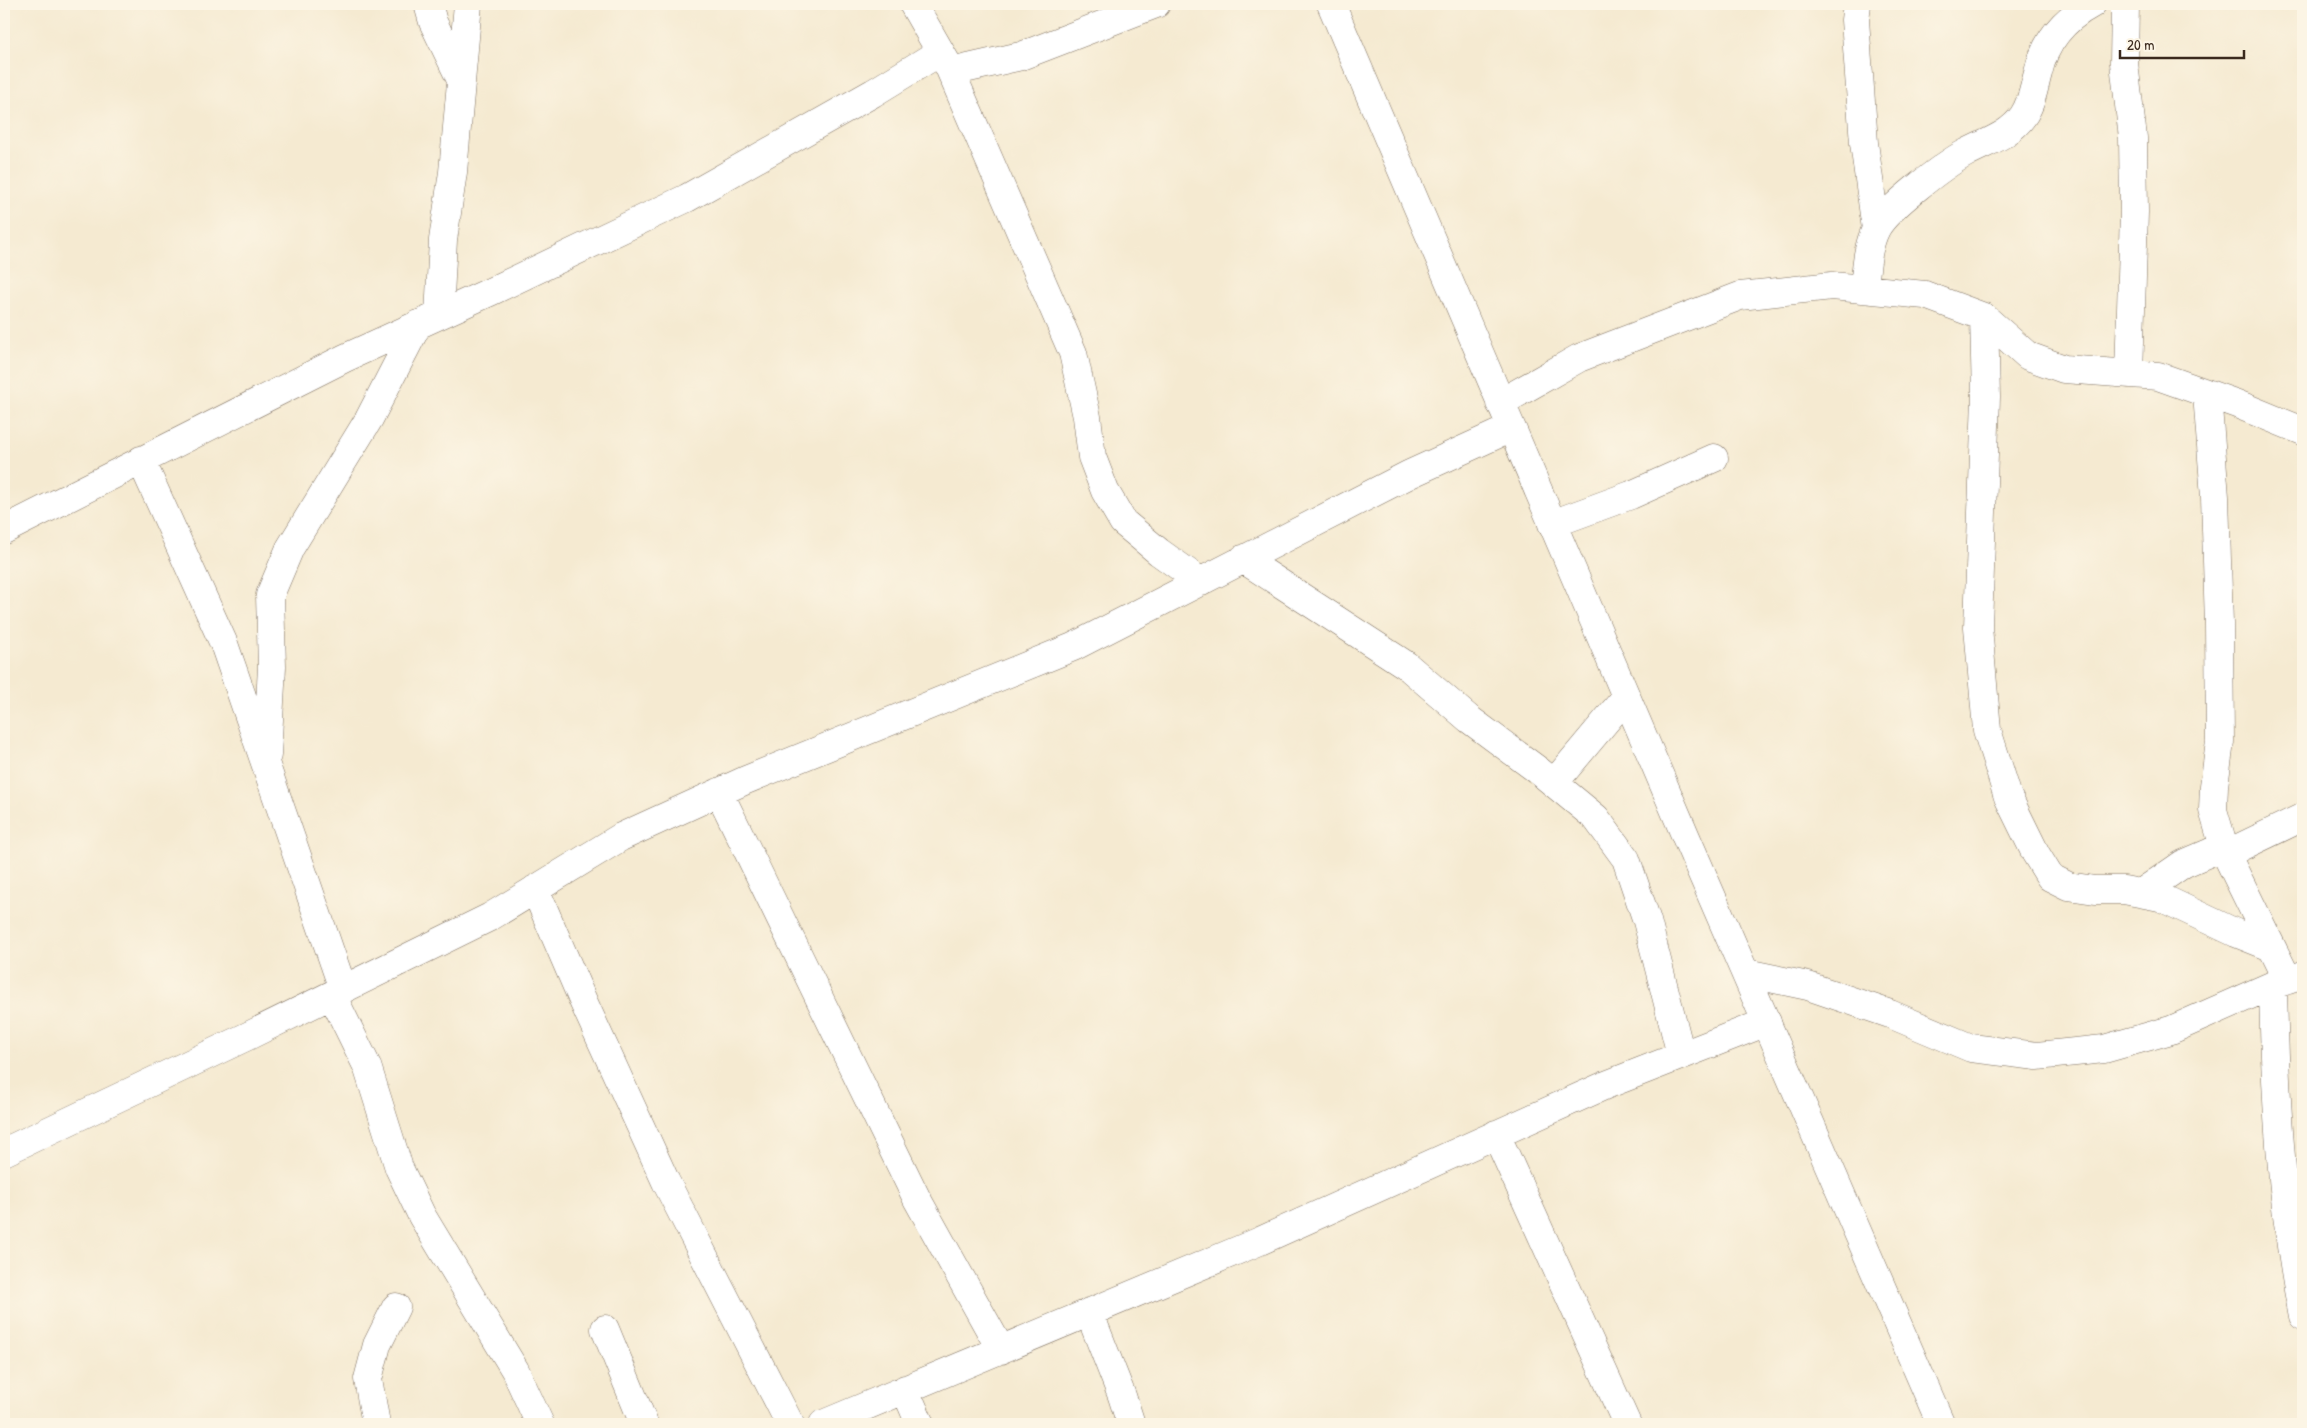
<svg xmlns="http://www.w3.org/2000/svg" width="2307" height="1428" viewBox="0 0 2307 1428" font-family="'Patrick Hand',sans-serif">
<rect width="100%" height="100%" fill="#fcf5e5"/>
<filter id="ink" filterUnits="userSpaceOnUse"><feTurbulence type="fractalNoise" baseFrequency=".02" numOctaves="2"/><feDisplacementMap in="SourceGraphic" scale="10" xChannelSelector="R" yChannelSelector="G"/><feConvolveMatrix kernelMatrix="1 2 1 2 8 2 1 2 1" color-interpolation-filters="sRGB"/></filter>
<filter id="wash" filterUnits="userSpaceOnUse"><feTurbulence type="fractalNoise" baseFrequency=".0096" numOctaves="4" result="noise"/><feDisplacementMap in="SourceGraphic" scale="20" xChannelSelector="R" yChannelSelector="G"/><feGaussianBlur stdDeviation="1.12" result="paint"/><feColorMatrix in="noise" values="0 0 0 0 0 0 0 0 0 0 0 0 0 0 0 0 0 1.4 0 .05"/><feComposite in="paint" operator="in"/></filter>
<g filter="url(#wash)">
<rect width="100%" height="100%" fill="#f5ead1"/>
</g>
<g filter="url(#ink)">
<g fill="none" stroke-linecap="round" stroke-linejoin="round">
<defs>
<path id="minor" d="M428,4l5,18 27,56
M913,4l35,61 125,288 14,64 5,40 13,34 18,31 36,30 42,30
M1857,4l-2,16 9,123 12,86
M2125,4l-1,59 9,75 1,74 -5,162
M951,72l70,-16 135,-52
M1864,289c2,-20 3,-42 12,-60 10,-20 69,-65 90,-76 20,-11 43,-17 57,-37 9,-13 11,-29 15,-43 7,-32 26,-54 54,-69
M439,315l4,-75 10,-68 15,-168
M1984,317l2,80 -8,230 9,103 21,67 28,57 14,23 18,9 27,4h29l36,7 76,36 35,14
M2207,394l8,103 4,127 1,118 -6,44 -1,24 13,44 62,126
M1500,403l79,-45 161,-62 92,-10 93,9 59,22 44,39 36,13 94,7 79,28 66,27
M141,460l83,184 119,345
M1552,524l79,-29 83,-37
M4,530l341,-172 147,-67 195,-93 186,-105 67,-41
M1243,559l163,106 63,54 70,52 57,47 30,41 21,62 34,134
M267,755l5,-88 -2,-72 20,-47 79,-129 49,-95
M1554,783l72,-86
M719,792l198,407 84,151
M2226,854l77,-37
M535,889l49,114 82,179 124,242
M2141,893l42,-29 28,-12 12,-7
M1746,973l62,13 82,28 81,34 66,8 67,-7 67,-19 102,-45 30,-10
M2273,985c2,111 8,222 30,331
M332,995l35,71 32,102 23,48 93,154 25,54
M1496,1134l131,290
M4,1152l246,-117 240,-118 131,-80 125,-57 327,-133 337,-173 101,-46
M1089,1312l33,84 9,28
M605,1329l39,95
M905,1389l15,35
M376,1424l-8,-45 9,-34 19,-38
M823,1424l437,-183 346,-156 161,-63"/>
<path id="tertiary" d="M1331,4l355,833 255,587"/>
</defs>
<use href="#minor" stroke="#7c6d5d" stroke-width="29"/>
<use href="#tertiary" stroke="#7c6d5d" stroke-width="29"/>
<use href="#minor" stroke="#fff" stroke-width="28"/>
<use href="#tertiary" stroke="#fff" stroke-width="28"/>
</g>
</g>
<rect width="2307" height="1428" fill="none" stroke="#fcf5e5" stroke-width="20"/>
<path d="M2120 50v8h124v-8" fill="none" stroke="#3b2a1e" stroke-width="2.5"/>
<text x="2127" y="50" font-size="15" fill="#3b2a1e" stroke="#fcf5e5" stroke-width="4" paint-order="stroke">20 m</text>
</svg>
